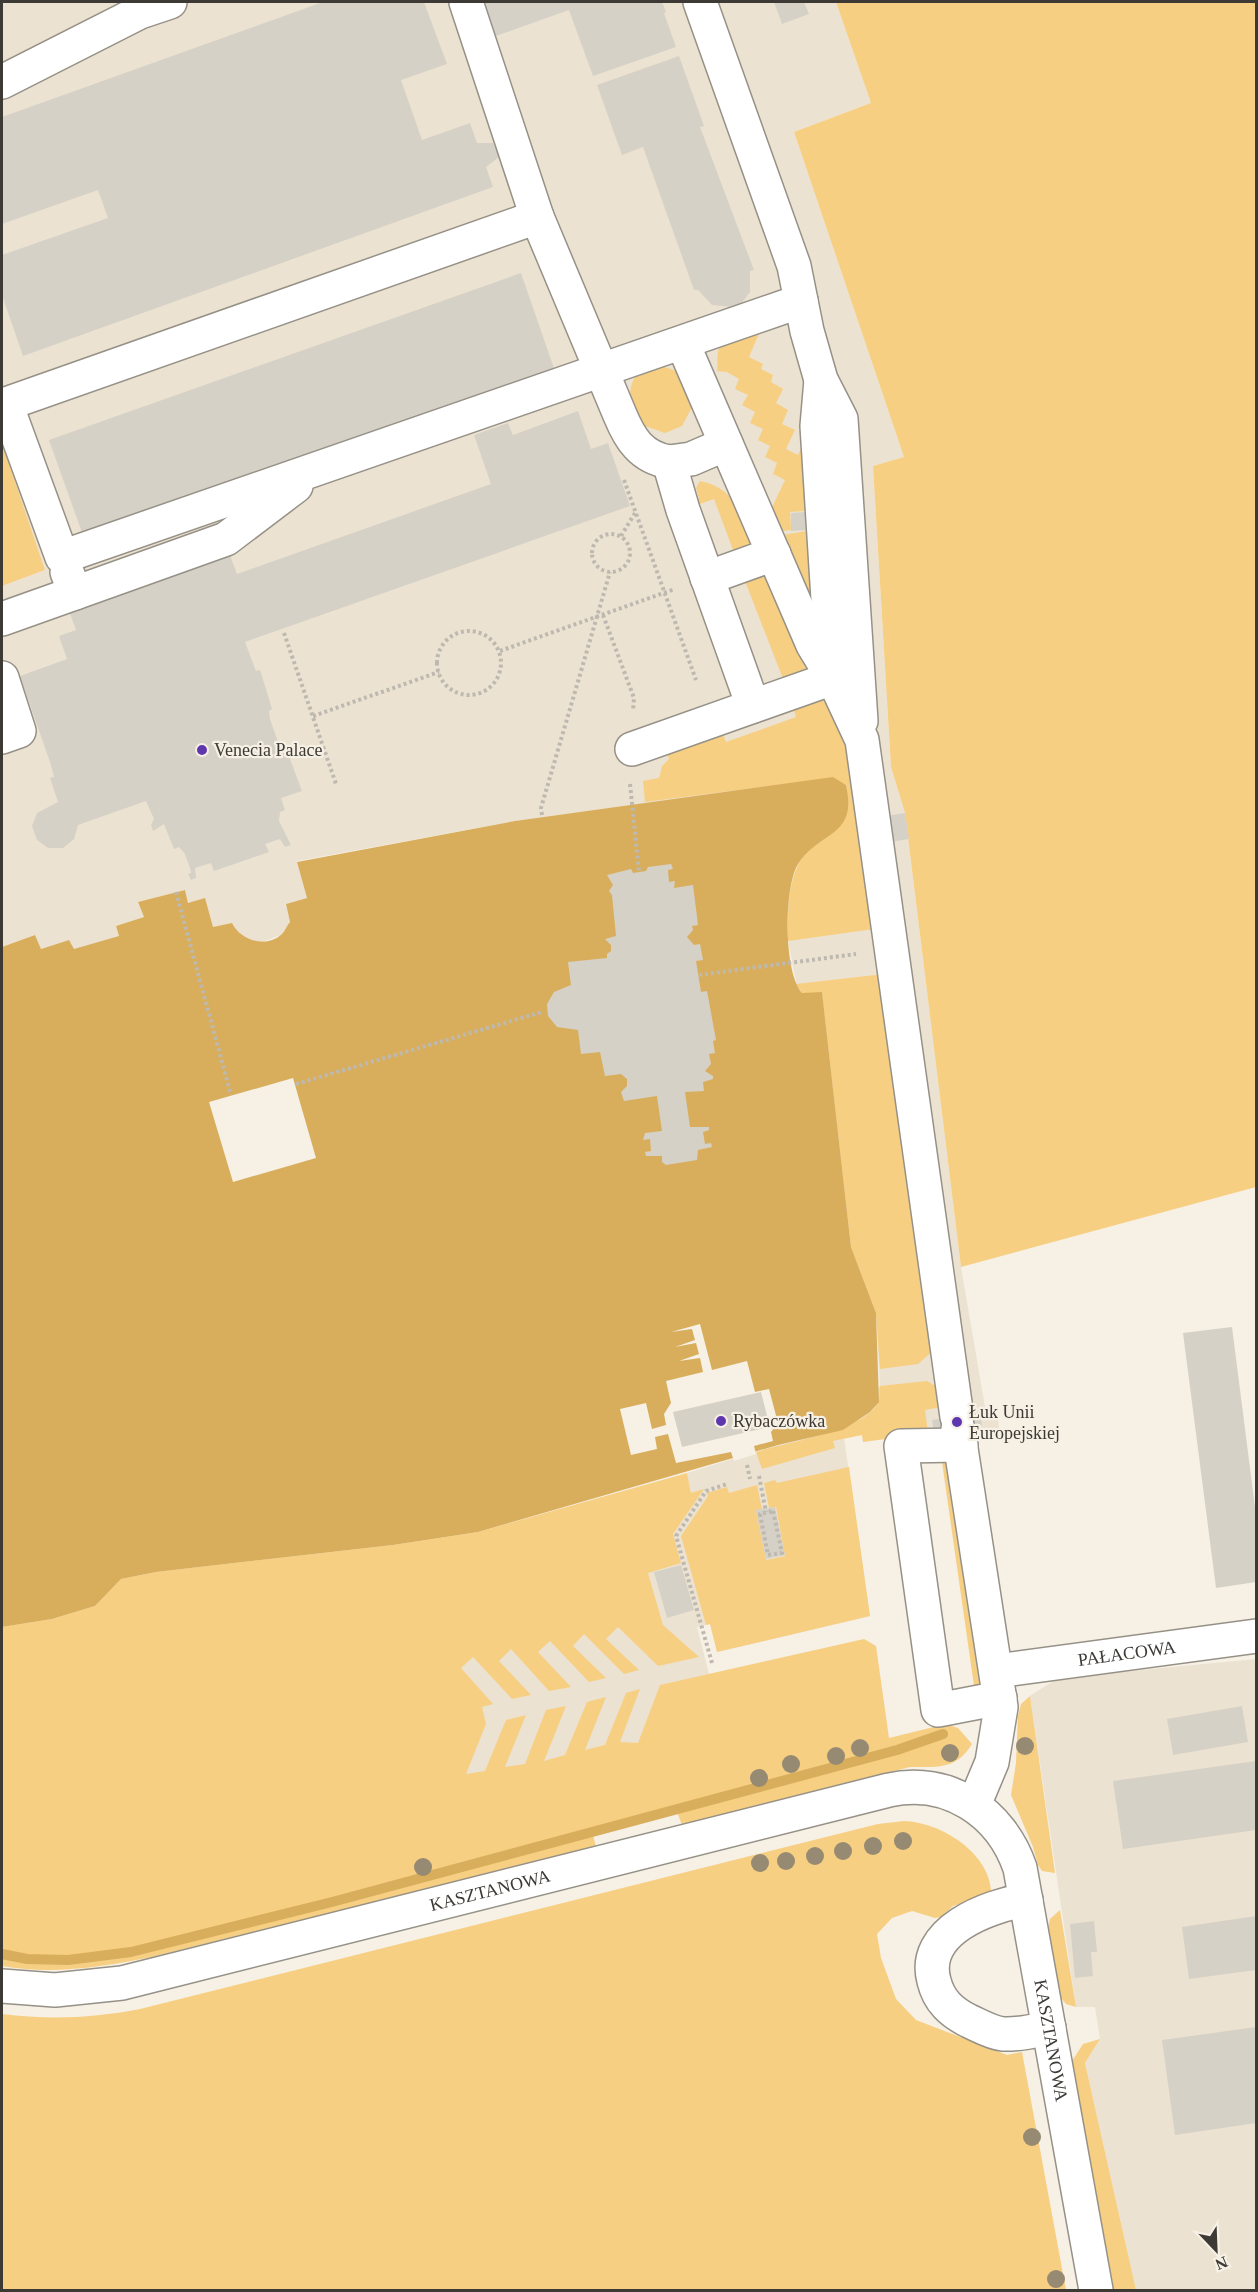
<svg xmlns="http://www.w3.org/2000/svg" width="1258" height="2292" viewBox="0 0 1258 2292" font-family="'Times New Roman',serif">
<rect width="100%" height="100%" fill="#f6f0e5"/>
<path fill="#ece2d1" d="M2,2h834l35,101 -77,29 110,325 -31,9 18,301 14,46 56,454 25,146 11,-1 3,23 -70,8 -2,-10 -65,9 -1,-7 -18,3 26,178 -153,36 -7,-28 -13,3 35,137 -291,93 -150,-246 400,-118 -4,-20 91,-28 64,-15 38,-44 -4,-73 -25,-66 -29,-254 -25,-6 -8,-41 -1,-40 45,-128 -318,43 -218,40 10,37 -21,6 4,18 -9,13 -16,6h-15l-13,-7 -5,-11 -19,5 -25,-25 -3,-13 -47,12 6,15 -28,9 3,10 -45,14 -5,-10 -28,9 -6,-14 -33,12v-361l43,-16 -43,-127z
M1256,1659v631h-120l-51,-227 15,-24 -5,-32h-19l-46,-311 28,-18z"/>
<path fill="#f7cf82" d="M836,2h420v1185l-295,80 -56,-454 -14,-46 -18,-301 31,-9 -110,-325 77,-29z
M760,331l-11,26 14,7 -2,5 12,6 -2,7 12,7 -7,14 12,7 -6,14 13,6 -9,19 12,6 7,-15 1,71 -16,1 1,18 -17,2 -6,-16 17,-36 -12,-6 4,-11 -12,-6 5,-11 -12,-6 5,-11 -13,-6 5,-11 -13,-7 6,-10 -13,-6 4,-10 -12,-7 -10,-1c1,-5 0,-14 1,-19 2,-14 31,-18 42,-21z
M662,366l17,6 13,35 -10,19 -17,7 -23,-8c-9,-18 -18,-30 -6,-50z
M2,443l43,127 -43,16z
M700,481c32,6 45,33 56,60l-20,17 -22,-59 -20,7 -2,-5 7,-3 -3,-10z
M807,531l12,101 -43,-96z
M767,574l40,89 -3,12 -19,9 -42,-108z
M822,699l6,4 20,51 26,175 -86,12c0,-24 -1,-51 9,-74 13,-32 61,-29 49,-82l-13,-7 -188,24 -2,-21 16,-3 3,-12 7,-7 -4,-12 55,-20 6,15 70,-25 -3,-10z
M884,974l49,377 -15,13 -38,5 -4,-56 -25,-66 -29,-254h-20l-6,-9z
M927,1381l12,7 2,19 -16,3 3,23 -65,9 -1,-7 -29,6 2,7 -73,21 -6,-17c27,-9 114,-22 123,-52 1,-4 0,-9 1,-14z
M942,1462l7,2 32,223 -7,-1z
M849,1467l21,149 -153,36 -7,-28 -4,1 -25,-89 27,-40 -1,-3 20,-6 2,6 28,-8 5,24 -6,1 10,50 19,-4 -9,-49 -7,1 -5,-25 11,-3 2,3z
M687,1473l4,20 13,-4 -31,45 8,29 -33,10 15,52 36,32 -41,9 -40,-39 -12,12 33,31 -15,4 -40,-40 -11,12 33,32 -17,4 -39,-41 -12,11 33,35 -22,4 -38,-42 -12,12 32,34 -19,4 -39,-42 -12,11 32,36 -11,3 4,17 -20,50 19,-3 21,-51 20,-5 -21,52 20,-3 21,-54 20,-4 -22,55 21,-6 22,-53 19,-5 -21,53 20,-5 21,-52 14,-4 -20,53 18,1 22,-58 204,-46 12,7 13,92 57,-14 12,4 14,16c-16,26 -35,23 -62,23l-228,58 -5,-13 -84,23 3,12 -444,110c-51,10 -99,18 -150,9v-339l50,-8 43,-13 26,-27 35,-7 237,-27 85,-13z
M1030,1696l25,177 -13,-2 -4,-6 -5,-18 -22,-52 5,-32 2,-47 3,-12z
M904,1821c35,1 84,30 87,69l-3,5 -35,11 -12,11 -6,1 -23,-7 -20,7 -15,16 4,24 15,41 20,21 91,35 15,-3 44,238h-1064v-276c47,6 91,4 138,-5l738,-185z
M1060,1910l16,97 -10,-3 -5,-6 -13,-69 2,-10z
M1100,2039l-15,24 51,227h-22l-42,-229 11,-17z"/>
<path fill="#d8ae5d" d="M833,777l13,8c12,53 -26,45 -48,79 -14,23 -15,108 4,129l20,-1 29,255 25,66 3,89 -9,10 -27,18 -65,15 -300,87 -85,13 -237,27 -35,7 -26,27 -43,13 -50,8v-680l33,-12 6,14 28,-9 5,9 45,-13 -3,-10 28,-9 -6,-15 47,-12 3,13 17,-5 8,29 19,-4c8,17 34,26 50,11 3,-3 5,-9 8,-12l-4,-18 21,-6 -10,-36 218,-41z"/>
<path fill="#f6f0e5" d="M293,1078l23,80 -83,24 -24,-80z
M700,1324l12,46 35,-9 8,31 14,-3 9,34 -7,9 2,9 -19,5 2,8 -22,7 -3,-9 -55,11 -8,-29 -13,3 2,12 -26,6 -11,-46 26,-6 6,26 14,-4 -2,-11 7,-11 -5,-22 37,-9 -3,-14 -21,3 20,-7 -3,-11 -21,4 20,-7 -3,-11 -21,3z"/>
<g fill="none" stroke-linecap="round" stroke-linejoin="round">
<path stroke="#d8ae5d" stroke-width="10" d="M2,1954l25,5 41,1 63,-8 201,-50 565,-152 46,-16"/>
</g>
<path fill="#d6d1c6" d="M323,2h101l23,62 -46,16 21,60 48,-17 7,20h16l6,14 -13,10 7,20 -470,169 -21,-61v-40l106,-37 -10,-28 -96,34v-107z
M484,2h178l4,10 -2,1 12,34 -83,29 -24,-66 -73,26z
M774,2h30l5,12 -27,10z
M679,56l25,70 -4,1 54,143 -4,1v21l-9,12 -8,3 -21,-2 -14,-15h-4l-51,-143 -21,8 -25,-70z
M521,273l35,101 -471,167 -36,-101z
M578,411l13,38 17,-6 22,63 -385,136 11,29 4,-1 6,19 6,20 -3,2 1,8 9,26 4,7 4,-1 15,40 -21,7 4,12 -5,2 -1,9 12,24 -6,2 -5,-8 -15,5 4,8 -55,19 -3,-8 -16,5 1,10 -5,2 -3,-6 3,-1 -1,-5 -5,-14 -6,-7 -5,2 -10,-25 -11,7 -2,-6 3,-6 -8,-18 -68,24 -4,14 -11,9h-15l-11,-8 -5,-14 5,-13 21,-11 -8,-24 4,-1 -3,-12 -31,-89 47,-17 -8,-23 17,-6 -8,-22 160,-58 9,24 254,-90 -17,-49 34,-12 5,12z
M805,512l1,18 -15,1v-18z
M905,813l4,26 -19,3 -4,-26z
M671,864l2,5 -5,1 1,12 6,-1 -1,7 19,-3 5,40 -6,1 1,4 -6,7 7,8 6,-1 3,16 -7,1 5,31 6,-1 9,49 -3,1 2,12 -6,1 2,10 -6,7 8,5v3l-10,3 1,9 -19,1 5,35h19v3l-6,2 2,12 6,-1 1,4 -14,3 -1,10 -31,5 -4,-3v-6h-16l-1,-4 6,-1 -1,-12 -7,1 2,-7 17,-2 -5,-35 -33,5 -3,-9 6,-6v-7l-6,-5 -16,2 -5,-24 -19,2 -3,-24 -21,-3 -9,-11 -1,-12 7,-12 17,-7 -3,-23 39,-4v-4l4,-3v-6l-6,-6 11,-3 -4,-41 -3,-4 4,-6 -6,-10 24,-6 2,4 13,-2 2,-4z
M1232,1327l24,188v67l-40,6 -33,-255z
M761,1392l9,35 -88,20 -9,-35z
M980,1413l2,12 -48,7 -2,-12z
M775,1507l10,48 -19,4 -10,-49z
M681,1565l13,45 -27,8 -13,-46z
M1242,1706l6,36 -75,13 -6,-36z
M1256,1761v69l-133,19 -10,-68z
M1256,1916v54l-67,9 -7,-52z
M1094,1921l3,31h-6l2,24 -18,2 -5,-54z
M1256,2027v96l-81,12 -13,-95z"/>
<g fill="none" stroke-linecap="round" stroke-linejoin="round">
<defs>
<g id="minor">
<path d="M466,2l71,215 83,198c10,24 21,42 49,47"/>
<path d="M700,2l94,264 13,65 14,49 20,39 20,302"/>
<path d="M2,82l138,-70 30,-10"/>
<path d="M537,217l-531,187 56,153 739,-256"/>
<path d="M683,344l130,301 20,33 29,62 95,677"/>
<path d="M726,444l-35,15 -22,3 14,48 70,196"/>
<path d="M707,578l67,-24"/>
<path d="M75,593l151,-54 70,-53"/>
<path d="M2,619l73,-26 -8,-21"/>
<path d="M2,678l17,53 -17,6"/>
<path d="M632,749l201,-71 -16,-252 4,-46"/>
<path d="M958,1429l43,278 -9,55 -18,43"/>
<path d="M961,1445l-60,1 37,264 62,-12"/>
<path id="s1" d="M996,1671l260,-35"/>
<path d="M1026,1900c-38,6 -106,31 -92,81 5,20 17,31 35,40 11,5 23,12 34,13 16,1 31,-3 46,-6"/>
<path id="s2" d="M2,1986l53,4 67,-7 767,-193c59,-13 112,22 131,78l76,422"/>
</g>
</defs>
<use href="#minor" stroke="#969187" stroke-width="36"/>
<path stroke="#beb9b0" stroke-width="4" stroke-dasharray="3 3" stroke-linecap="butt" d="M624,480l72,200
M592 553a19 19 0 1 1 38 0a19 19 0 1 1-38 0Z
M621,536l14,-23
M603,615l31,83 -1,13
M437 663a32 32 0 1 1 64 0a32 32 0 1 1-64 0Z
M284,633l52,151
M500,651l175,-62
M313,716l126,-44
M630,784l9,88
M542,815l-1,-7 69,-236
M176,892l55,203
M699,975l157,-21
M296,1084l246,-72
M747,1465l3,14
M759,1476l7,36
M773,1511l9,42 -14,2 -8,-41z
M712,1663l-36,-127 30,-45 21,-7"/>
<use href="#minor" stroke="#fff" stroke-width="33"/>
</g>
<g fill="#968a72">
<circle cx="1025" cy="1746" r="9"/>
<circle cx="860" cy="1748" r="9"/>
<circle cx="950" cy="1753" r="9"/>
<circle cx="836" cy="1756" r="9"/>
<circle cx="791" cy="1764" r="9"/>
<circle cx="759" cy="1778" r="9"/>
<circle cx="903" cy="1841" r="9"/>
<circle cx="873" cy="1846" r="9"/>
<circle cx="843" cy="1851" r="9"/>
<circle cx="815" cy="1856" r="9"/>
<circle cx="786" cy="1861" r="9"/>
<circle cx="760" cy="1863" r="9"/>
<circle cx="423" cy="1867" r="9"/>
<circle cx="1032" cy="2137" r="9"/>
<circle cx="1056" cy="2279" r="9"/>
</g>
<g fill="#5e37af" stroke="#f6f0e5" stroke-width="2">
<circle cx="202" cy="750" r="6"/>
<circle cx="721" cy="1421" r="6"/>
<circle cx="957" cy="1422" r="6"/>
</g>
<g text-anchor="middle" stroke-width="4.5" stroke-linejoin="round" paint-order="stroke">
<g font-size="18" fill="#3d3a36" stroke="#f6f0e5" text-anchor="start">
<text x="214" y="756">Venecia Palace</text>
<text x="969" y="1418">Łuk Unii<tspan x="969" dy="21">Europejskiej</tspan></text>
<text x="733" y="1427">Rybaczówka</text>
</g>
<g font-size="18" fill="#3d3a36" stroke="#f6f0e5">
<text dy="6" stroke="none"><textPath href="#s1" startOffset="132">PAŁACOWA</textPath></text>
<text dy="6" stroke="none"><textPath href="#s2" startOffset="500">KASZTANOWA</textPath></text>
<text dy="6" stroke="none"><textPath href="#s2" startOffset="1254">KASZTANOWA</textPath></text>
</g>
</g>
<rect width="1258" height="2292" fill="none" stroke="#3d3a36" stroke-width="6"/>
<g transform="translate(1216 2250) rotate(157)" stroke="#f6f0e5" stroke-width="4.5" paint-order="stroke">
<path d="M0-4.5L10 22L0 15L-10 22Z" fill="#3d3a36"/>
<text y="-9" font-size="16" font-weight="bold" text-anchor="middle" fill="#3d3a36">N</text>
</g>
</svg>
